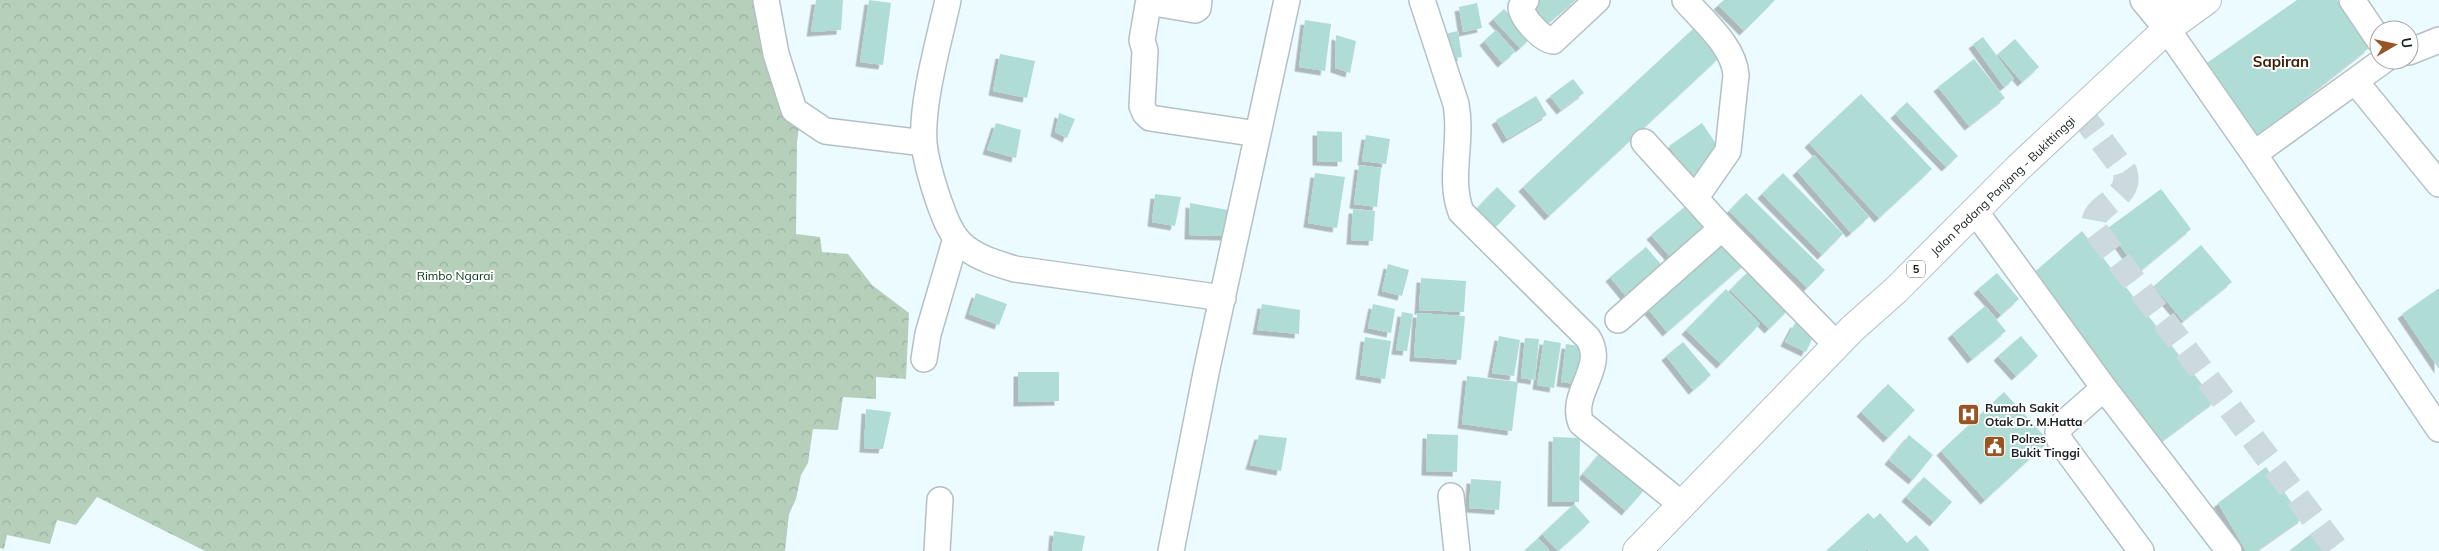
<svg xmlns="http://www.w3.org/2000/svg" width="2439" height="551" viewBox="0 0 2439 551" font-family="Mulish,sans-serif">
<defs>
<pattern id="forest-crowns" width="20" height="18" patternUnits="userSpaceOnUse" patternTransform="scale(1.25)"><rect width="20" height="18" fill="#b5cfbb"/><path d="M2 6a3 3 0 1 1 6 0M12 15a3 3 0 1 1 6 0" fill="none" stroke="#9bb1a0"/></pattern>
<filter id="shadow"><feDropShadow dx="-4.5" dy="4.5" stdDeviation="0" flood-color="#0004"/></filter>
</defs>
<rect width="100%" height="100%" fill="#ecfbff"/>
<path fill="url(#forest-crowns)" d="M0,0h771l28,127 -2,15 -1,92 24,3 2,15 26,2 24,31 37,28 -3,66 -30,-2v22l-33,-2 -5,33 -25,-1 -5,34 -7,12 -5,24 -7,15 -4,37h-580l-108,-54 -21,28 -19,-5 -7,24 -43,-9 -3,14 -4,-1z"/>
<path fill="#afddd6" filter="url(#shadow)" d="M816,0h27l-2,30 -30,2z
M869,0l22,3 -8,62 -23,-3z
M1537,0h39l-35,29 -16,-19z
M1724,0h51l-31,31 -26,-26z
M2297,0h40l32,48 -111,88 -54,-71z
M1477,3l5,25 -19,4 -4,-25z
M1504,9l27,29 -11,10 -27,-29z
M1305,20l26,4 -6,47 -26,-4z
M1693,29l26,29 -170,158 -26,-29z
M1496,30l19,22 -13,11 -18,-22z
M1458,31l4,26 -13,2 -5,-25z
M1336,35l20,6 -6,32 -15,-5z
M1983,37l31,42 -10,8 -31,-43z
M2015,39l24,28 -17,15 -24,-28z
M1000,54l35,7 -8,37 -34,-7z
M1974,59l31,39 -36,28 -31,-39z
M1573,79l11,14 -23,17 -11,-14z
M1861,94l71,75 -53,49 -70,-75z
M1536,96l11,19 -40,24 -11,-19z
M1907,102l51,54 -12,11 -51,-53z
M1059,113l16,6 -8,19 -12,-6z
M996,123l25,7 -5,28 -29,-8z
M1702,123l21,31 -32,23 -22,-31z
M1317,131l25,1v30l-25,-1z
M1366,135l24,4 -4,25 -24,-3z
M1814,155l55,62 -18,16 -54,-62z
M1359,165l22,3 -4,39 -23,-3z
M1315,173l30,4 -8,51 -29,-5z
M1783,173l60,61 -21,21 -60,-61z
M1497,187l19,19 -26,27 -19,-18z
M2161,189l30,40 -52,43 -31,-44z
M1746,193l79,77 -18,18 -78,-77z
M1155,194l26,3 -6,29 -23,-4z
M1694,199l22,26 -42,36 -23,-26z
M1190,203l38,7 -2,26 -37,-1z
M1353,209l22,2 -2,30 -22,-1z
M2082,231l133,170 -56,42 -128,-168z
M1727,238l20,24 -80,70 -20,-24z
M2201,245l31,37 -49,39 -29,-35z
M1646,247l20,23 -37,30 -19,-23z
M1388,264l21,6 -7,26 -20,-5z
M1750,270l39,39 -20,20 -39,-39z
M1997,273l22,26 -18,16 -23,-26z
M1421,278l45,3 -2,31 -45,-2z
M2439,288v81l-37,-55z
M1726,289l34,35 -39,40 -35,-34z
M976,293l31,11 -8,21 -30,-11z
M1262,304l38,6 -1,24 -42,-4z
M1373,304l22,5 -4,24 -23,-5z
M1985,306l21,25 -34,28 -20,-25z
M1402,312l11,2 -6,37 -11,-1z
M1417,313l48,3 -4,44 -47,-3z
M1795,323l20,10 -9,19 -21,-10z
M1499,336l21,4 -6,36 -22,-3z
M2021,336l17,20 -22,20 -18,-20z
M1365,337l26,4 -6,38 -25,-4z
M1525,338l14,1 -4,41 -14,-2z
M1544,340l17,3 -7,45 -17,-3z
M1683,342l28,33 -18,15 -27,-34z
M1566,344l21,3 -5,38 -21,-3z
M1018,372h41v29l-41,1z
M1467,376l51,6 -6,49 -50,-7z
M1888,384l27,26 -27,28 -27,-26z
M2004,392l45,49 -64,59 -44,-49z
M866,409l25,3 -8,37 -19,-1z
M1427,434l31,1 -1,37 -31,-1z
M1259,435l28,3 -6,33 -31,-6z
M1909,435l24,20 -20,25 -24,-20z
M1553,437l27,1 -1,64h-27z
M1602,451l44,37 -20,23 -43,-37z
M2266,467l37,51 -47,33h-10l-28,-48z
M1924,477l28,25 -18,20 -28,-25z
M1471,479l30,2 -2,29 -30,-2z
M1574,504l16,18 -32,29 -16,-17z
M1868,513l6,6 6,-6 27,30 9,-8 14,16h-61l-2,-2 -2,2h-39z
M1054,531l31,5 -3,15h-30z
M2312,533l14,18h-37z
M1538,538l12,13h-26z"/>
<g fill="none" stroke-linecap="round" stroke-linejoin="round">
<path stroke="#ccdade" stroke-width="25" stroke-dasharray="25 12" stroke-linecap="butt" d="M2080,112l45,60c9,30 -42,33 -29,59l242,320"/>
<defs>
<path id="minor" d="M766,0l10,54 18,56 31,21 99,12
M948,0c-9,41 -27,103 -24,143 2,19 8,38 14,56 6,17 13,38 28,49 15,11 32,16 49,21l208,29
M1199,0l-1,8 -3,2 -41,-7 -6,2 -6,35 3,11 -3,55 3,7 5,5 108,16
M1422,0l34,104c7,38 -8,74 5,108l127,126c19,29 -19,55 -7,85l100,81
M1526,0l-5,7c0,10 21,33 32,34l44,-41
M1685,0c18,21 49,46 51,75l-8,76 -32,46
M2143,0l24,29 87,125 185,275
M2169,0l12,18
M2352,0l27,40
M2409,52l30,-12
M2355,81l84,103
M1644,142l78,86 115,117
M2254,154l130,-94
M1975,211l129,177 125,163
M1618,320l104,-92
M924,359l4,-25 28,-96
M2104,388l-42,37 -4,7 2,9 81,110
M1451,496l6,55
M937,551l3,-51
M1171,551l36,-183 80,-368"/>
<path id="highway" d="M1637,551l215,-222 44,-39 122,-122 149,-139 40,-29"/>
</defs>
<use href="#minor" stroke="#b3c1c5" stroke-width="28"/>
<use href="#highway" stroke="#b3c1c5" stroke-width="30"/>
<use href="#minor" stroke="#fff" stroke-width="25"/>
<use href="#highway" stroke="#fff" stroke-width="28"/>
</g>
<defs>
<symbol id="hospital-square" viewBox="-11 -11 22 22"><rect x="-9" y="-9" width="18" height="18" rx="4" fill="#985523" stroke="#fff"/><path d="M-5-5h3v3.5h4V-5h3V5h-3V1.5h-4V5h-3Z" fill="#fff"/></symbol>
<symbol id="civic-square" viewBox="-11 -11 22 22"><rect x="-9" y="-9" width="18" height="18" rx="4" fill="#985523" stroke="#fff"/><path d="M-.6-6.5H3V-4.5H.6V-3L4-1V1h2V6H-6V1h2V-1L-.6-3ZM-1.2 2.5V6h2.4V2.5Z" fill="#fff"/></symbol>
</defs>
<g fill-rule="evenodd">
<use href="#hospital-square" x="1956" y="402" width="25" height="25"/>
<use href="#civic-square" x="1982" y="434" width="25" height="25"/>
</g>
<g text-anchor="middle" stroke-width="4" stroke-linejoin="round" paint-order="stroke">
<rect fill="#fff" stroke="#5f6264" stroke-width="1" x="1907" y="260.5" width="18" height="17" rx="4"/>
<g font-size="11" font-weight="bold" fill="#1a1f21">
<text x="1916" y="273">5</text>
</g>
<g font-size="12" fill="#1a1f21" stroke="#fff">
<text transform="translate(2003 186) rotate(-44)" y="4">Jalan Padang Panjang - Bukittinggi</text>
</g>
<g font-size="12" fill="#003717" stroke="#fff">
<text x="455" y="280">Rimbo Ngarai</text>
</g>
<g font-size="12" font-weight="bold" fill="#1a1f21" stroke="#fff" text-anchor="start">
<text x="1985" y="412">Rumah Sakit<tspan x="1985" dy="14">Otak Dr. M.Hatta</tspan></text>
<text x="2011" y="443">Polres<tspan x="2011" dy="14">Bukit Tinggi</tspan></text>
</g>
<g font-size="15" font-weight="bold" fill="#402109" stroke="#fff">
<text x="2281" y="67">Sapiran</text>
</g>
</g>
<g transform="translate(2394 45) rotate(81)"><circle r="24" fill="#ffffff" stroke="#a3a5a6"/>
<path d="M0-4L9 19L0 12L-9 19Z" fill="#985523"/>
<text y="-8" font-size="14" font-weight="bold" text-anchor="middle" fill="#1a1f21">U</text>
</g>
</svg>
